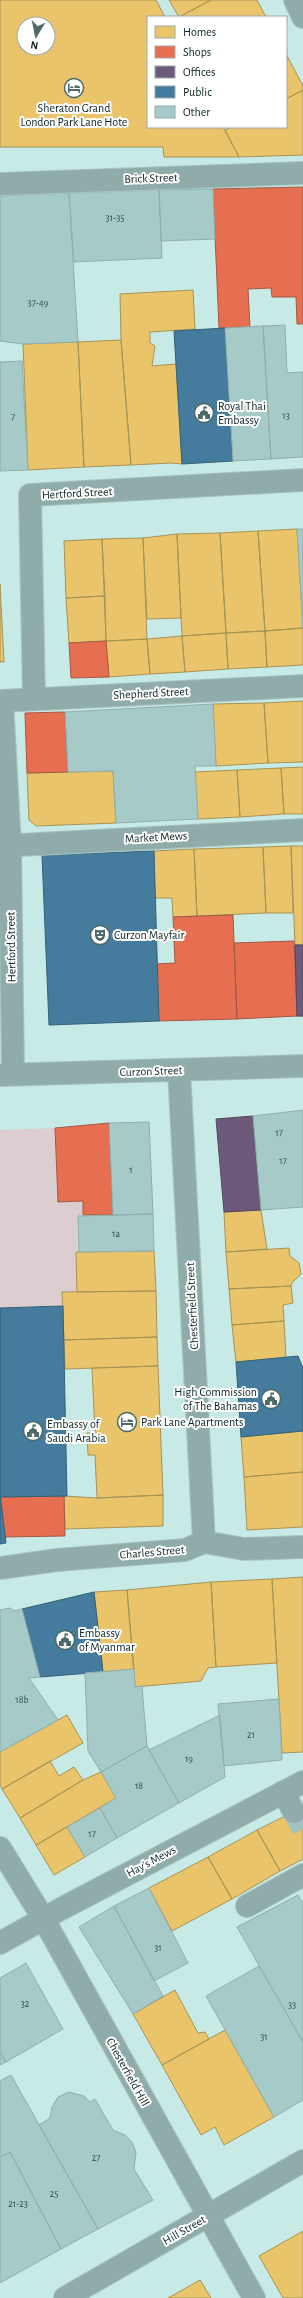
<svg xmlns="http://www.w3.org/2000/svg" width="303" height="2298" viewBox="0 0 303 2298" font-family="'Alegreya Sans',sans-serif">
<rect width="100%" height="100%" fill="#c7eae7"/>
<path fill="#dcced0" d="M55,1128l3,74 25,-1v14l-5,1 -1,76 -14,14 -63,2v-178z"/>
<path fill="#e9c46a" stroke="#a69455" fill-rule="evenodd" d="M0,0h156l9,17h-17v110h75l16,30h-75l-1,-10h-163zM24,24h24v24h-24z
M169,0h42l-32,17z
M211,0h46l9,17h-87z
M286,54l17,32v4l-17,9z
M303,90v65l-64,2 -14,-27 7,-3h54v-28z
M193,290l2,39 -45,3v11l5,3 -3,20 24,-2 6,100 -11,-1 -40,2 -10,-125 -1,-46z
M121,340l10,125 -47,2 -6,-125z
M78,342l6,125 -56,3 -5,-126z
M297,529l6,99 -38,3 -7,-100z
M258,531l7,100 -39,2 -6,-100z
M220,533l6,100 -44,3 -5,-102z
M177,534l4,84 -34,1 -4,-81z
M143,538l4,101 -41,2 -4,-102z
M102,539l3,57 -39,2 -2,-57z
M0,584l4,78h-4z
M105,596l1,45 -37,2 -3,-45z
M303,628v37l-36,2 -2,-36z
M265,631l2,36 -39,2 -2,-36z
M226,633l2,36 -43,3 -3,-36z
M182,636l3,36 -35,2 -3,-35z
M147,639l3,35 -41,3 -3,-36z
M303,701v61l-35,1 -4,-60z
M264,703l4,60 -52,3 -3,-62z
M303,767v47h-19l-3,-46z
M281,768l3,46 -44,3 -3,-47z
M237,770l3,47 -42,2 -3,-47z
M113,771l3,52 -80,3 -7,-6 -2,-47z
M291,846h12v99h-8z
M291,846l2,67h-27l-3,-66z
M263,847l3,66 -69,3 -3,-67z
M194,849l3,67 -24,1 -1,-19h-18v-47z
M295,945h8v71h-6z
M261,1210l6,39 -41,3 -2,-40z
M289,1248l1,8 9,7 2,11 -9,9 -1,3 -62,3 -3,-37z
M154,1251l2,40 -79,1 -1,-40z
M291,1286l2,17 -10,2 1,16 -52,4 -3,-36z
M156,1291l1,46 -93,3 -2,-48z
M284,1321l2,37 -50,4 -4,-37z
M157,1337l1,29 -93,3 -1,-29z
M158,1366l5,129 -66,3 -2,-43h-7l-1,-22h8l-3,-65z
M303,1431v41l-59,5 -3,-40z
M303,1472v55l-56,3 -3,-53z
M163,1495v31l-98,3 -1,-33 33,2z
M303,1577v175l-21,1 -10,-174z
M272,1579l5,84 -61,4 -5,-85z
M211,1582l5,85 -8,1 -7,13 -66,6 -8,-97z
M127,1590l7,79 -31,3 -9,-80z
M67,1715l16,28 -81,46 -2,-4v-33z
M50,1761l9,15 15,-9 9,13 -63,38 -18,-29z
M101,1772l15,26 -80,47 -16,-27 63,-38z
M303,1807v52l-23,12 -23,-41z
M67,1827l18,30 -31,18 -18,-30z
M257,1830l23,41 -48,28 -24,-42z
M208,1857l24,42 -60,32 -23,-43z
M175,1990l23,43 7,-1 4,7 -47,26 -29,-51z
M225,2030l49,87 -50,28 -9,-18 -14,8 -39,-70z
M303,2231v67h-20l-24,-42z
M200,2280l11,18h-43z"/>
<path fill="#e76f51" stroke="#a55943" d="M303,187v137h-6l-1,-27h-24l-1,-9 -23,1 2,38 -31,1 -6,-139z
M106,641l3,36 -38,1 -2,-35z
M65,712l3,60 -41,1 -2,-60z
M233,915l4,104 -78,2 -3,-57 19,-1 -2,-46z
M294,941l3,75 -60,3 -3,-76z
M109,1123l4,92h-30v-14l-25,1 -3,-74z
M64,1496l1,40 -60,1 -5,-40z"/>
<path fill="#6d597a" stroke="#4f4960" d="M295,945h8v71h-6z
M253,1116l8,94 -37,2 -8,-93z"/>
<path fill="#457b9d" stroke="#336178" d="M225,328l8,133 -51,3 -8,-133z
M154,851l5,170 -110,4 -7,-170z
M63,1306l4,190 -67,1v-189z
M298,1356l5,12v63l-62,6 -5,-75z
M0,1493l6,50 -6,1z
M94,1592l9,80 -63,5 -18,-68z"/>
<path fill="#a5cac7" stroke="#92aeab" d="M213,189l2,50 -54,2 -2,-51z
M159,190l3,68 -88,4 -5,-69z
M69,193l9,149 -55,2 -23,-3v-145z
M285,325l2,48 16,-1v85l-32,2 -8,-133z
M263,326l8,133 -38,2 -8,-133z
M22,361l6,109 -28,1v-109z
M297,529h6v99z
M213,704l3,62h-21l3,53 -82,4 -3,-52 -45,1 -3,-60z
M303,1110v97l-42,3 -8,-94z
M149,1122l4,92 -40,1 -4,-92z
M153,1214l1,37 -75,1 -1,-36z
M10,1608l4,3 8,-2 18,68 -11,1 29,42 -58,32v-142z
M134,1669l1,18 7,-1 5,60 -46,26 -13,-21 -3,-78z
M279,1699l3,61 -58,6 -6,-62z
M220,1715l5,62 -46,26 -30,-53z
M147,1746l32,57 -62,35 -17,-30 16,-10 -15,-26z
M100,1808l17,30 -32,19 -18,-30z
M149,1888l39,75 -34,18 -40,-75z
M298,1895l5,9v138l-66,-115z
M114,1906l49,90 -30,18 -54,-87z
M26,1963l37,66 -57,33 -6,-10v-74z
M259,1966l44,76v58l-29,17 -68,-121z
M0,2052l6,10 -6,3z
M11,2075l87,154 -37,20 -51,-97 -10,5v-76z
M69,2092l15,4 6,6 5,-3 18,31 12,5 7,7 4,10 -2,17 19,31 -55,29 -59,-104 11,-7 2,-11 6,-10z
M10,2152l51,97 -61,34v-126z"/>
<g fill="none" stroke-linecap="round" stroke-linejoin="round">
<path stroke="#a1c3c0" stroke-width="22" stroke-dasharray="22 11" stroke-linecap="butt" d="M294,1812l9,17"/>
<defs>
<path id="minor" d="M295,0l8,17
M0,184l303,-11
M34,698l-4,-203 273,-15
M0,701l303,-15
M2,701l8,145 3,228
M0,846l303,-16
M179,1070l25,472
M0,1075l303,-9
M0,1568l57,-8 128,-10 19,-8 40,7 59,-2
M283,1792l11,20
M0,1848l43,70 211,380
M247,1906l56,-31
M0,1943l61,-34 242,-127
M65,2298l238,-137"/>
</defs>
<use href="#minor" stroke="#a7c4c1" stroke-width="24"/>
<use href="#minor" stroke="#90acaa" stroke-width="22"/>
</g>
<defs>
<symbol id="hotel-ring" viewBox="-11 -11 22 22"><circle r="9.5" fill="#fff" stroke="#4c6a68" stroke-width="1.5"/><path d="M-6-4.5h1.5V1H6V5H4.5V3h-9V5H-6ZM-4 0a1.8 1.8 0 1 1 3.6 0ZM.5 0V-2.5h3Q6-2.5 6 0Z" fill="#4c6a68"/></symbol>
<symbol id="civic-ring" viewBox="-11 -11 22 22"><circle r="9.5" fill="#fff" stroke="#4c6a68" stroke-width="1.5"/><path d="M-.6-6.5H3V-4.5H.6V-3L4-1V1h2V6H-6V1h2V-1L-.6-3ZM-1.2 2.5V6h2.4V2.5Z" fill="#4c6a68"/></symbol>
<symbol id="theatre-ring" viewBox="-11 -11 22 22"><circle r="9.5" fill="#fff" stroke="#4c6a68" stroke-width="1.5"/><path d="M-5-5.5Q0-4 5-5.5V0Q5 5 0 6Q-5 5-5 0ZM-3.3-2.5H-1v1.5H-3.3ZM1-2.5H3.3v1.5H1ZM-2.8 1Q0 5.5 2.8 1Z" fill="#4c6a68"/></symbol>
</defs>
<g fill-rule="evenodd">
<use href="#hotel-ring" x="63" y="77" width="22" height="22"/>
<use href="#civic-ring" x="193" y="402" width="22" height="22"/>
<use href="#theatre-ring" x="89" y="924" width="22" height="22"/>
<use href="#civic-ring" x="260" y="1388" width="22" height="22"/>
<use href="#hotel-ring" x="116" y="1411" width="22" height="22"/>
<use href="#civic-ring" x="22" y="1420" width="22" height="22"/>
<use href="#civic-ring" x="54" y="1629" width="22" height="22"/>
</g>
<g text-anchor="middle" stroke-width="4" stroke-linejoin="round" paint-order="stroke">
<g font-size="10" fill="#314e4c">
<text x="115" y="221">31-35</text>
<text x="38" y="306">37-49</text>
<text x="286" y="419">13</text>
<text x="13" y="420">7</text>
<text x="279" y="1136">17</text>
<text x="283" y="1164">17</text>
<text x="131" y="1173">1</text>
<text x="116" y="1237">1a</text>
<text x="22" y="1703">18b</text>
<text x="251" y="1738">21</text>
<text x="189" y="1762">19</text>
<text x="139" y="1789">18</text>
<text x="92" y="1837">17</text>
<text x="158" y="1951">31</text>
<text x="25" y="2007">32</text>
<text x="292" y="2008">33</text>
<text x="264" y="2040">31</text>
<text x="96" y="2161">27</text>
<text x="54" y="2197">25</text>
<text x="18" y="2207">21-23</text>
</g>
<g font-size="12" fill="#0a2523" stroke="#fff" text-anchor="start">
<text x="74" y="112" text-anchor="middle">Sheraton Grand<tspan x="74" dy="14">London Park Lane Hote</tspan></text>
<text x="218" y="410">Royal Thai<tspan x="218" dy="14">Embassy</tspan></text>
<text x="114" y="939">Curzon Mayfair</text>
<text x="257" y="1396" text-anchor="end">High Commission<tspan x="257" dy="14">of The Bahamas</tspan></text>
<text x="141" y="1426">Park Lane Apartments</text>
<text x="47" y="1428">Embassy of<tspan x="47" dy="14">Saudi Arabia</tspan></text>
<text x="79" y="1637">Embassy<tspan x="79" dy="14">of Myanmar</tspan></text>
</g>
<g font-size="12" fill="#0a2523" stroke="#fff">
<text transform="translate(151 178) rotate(-2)" y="4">Brick Street</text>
<text transform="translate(77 493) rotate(-3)" y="4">Hertford Street</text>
<text transform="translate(151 693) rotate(-3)" y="4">Shepherd Street</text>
<text transform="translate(156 837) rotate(-3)" y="4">Market Mews</text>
<text transform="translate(11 947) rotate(-91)" y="4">Hertford Street</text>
<text transform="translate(151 1071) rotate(-2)" y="4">Curzon Street</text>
<text transform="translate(192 1306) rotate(-93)" y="4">Chesterfield Street</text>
<text transform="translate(152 1552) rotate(-5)" y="4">Charles Street</text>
<text transform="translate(151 1861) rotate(-28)" y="4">Hay's Mews</text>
<text transform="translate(128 2072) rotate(61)" y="4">Chesterfield Hill</text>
<text transform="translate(184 2230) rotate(-30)" y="4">Hill Street</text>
</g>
</g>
<rect x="147" y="16" width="140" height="112" fill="#ffffff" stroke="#9da8a7"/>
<rect x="155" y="26" width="20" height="12" fill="#e9c46a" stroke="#9da8a7"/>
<text x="183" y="36" font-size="12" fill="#0a2523">Homes</text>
<rect x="155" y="46" width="20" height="12" fill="#e76f51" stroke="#9da8a7"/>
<text x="183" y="56" font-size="12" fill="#0a2523">Shops</text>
<rect x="155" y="66" width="20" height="12" fill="#6d597a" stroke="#9da8a7"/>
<text x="183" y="76" font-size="12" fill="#0a2523">Offices</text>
<rect x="155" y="86" width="20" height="12" fill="#457b9d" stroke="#9da8a7"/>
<text x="183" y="96" font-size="12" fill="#0a2523">Public</text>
<rect x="155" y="106" width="20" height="12" fill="#a5cac7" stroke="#9da8a7"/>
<text x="183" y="116" font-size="12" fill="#0a2523">Other</text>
<g transform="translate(36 36) rotate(190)"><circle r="19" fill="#ffffff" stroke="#9da8a7"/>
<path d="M0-3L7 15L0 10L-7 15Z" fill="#4c6a68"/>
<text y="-6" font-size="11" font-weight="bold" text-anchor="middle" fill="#0a2523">N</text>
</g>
</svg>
